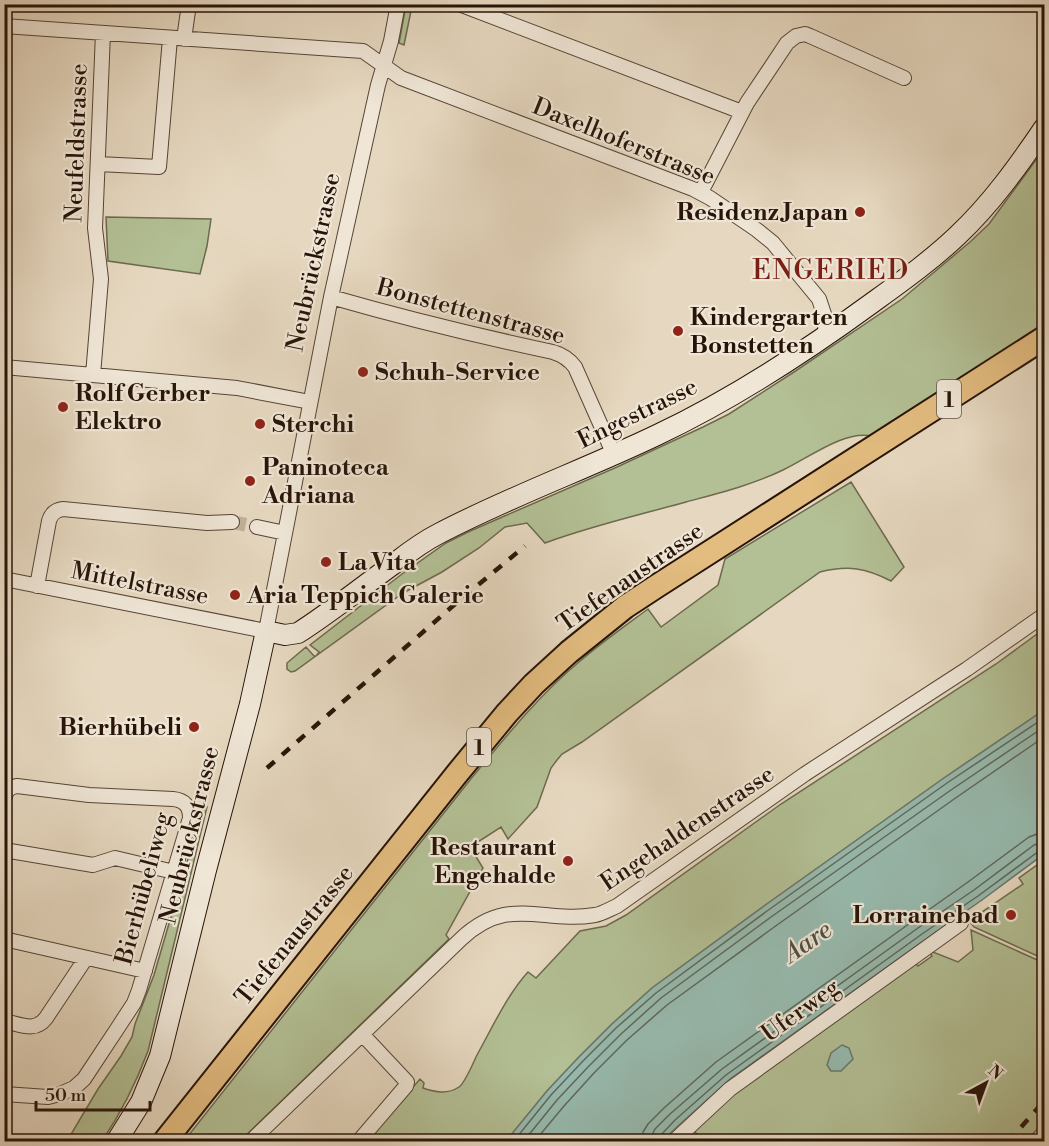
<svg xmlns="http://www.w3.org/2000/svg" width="1049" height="1146" viewBox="0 0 1049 1146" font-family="'Libre Bodoni',serif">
<rect width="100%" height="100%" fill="#e6d8c0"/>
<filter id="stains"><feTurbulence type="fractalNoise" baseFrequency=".00333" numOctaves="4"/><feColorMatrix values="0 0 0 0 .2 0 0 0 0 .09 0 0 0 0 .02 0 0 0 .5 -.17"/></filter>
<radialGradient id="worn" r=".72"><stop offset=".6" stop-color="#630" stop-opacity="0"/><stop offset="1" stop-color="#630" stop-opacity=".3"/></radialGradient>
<path fill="#b3bf94" stroke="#6d6a4e" stroke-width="1.5" d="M406,5l6,1 -8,39 -5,-2z
M1044,149v176l-173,111c-27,-6 -64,23 -88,34 -31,15 -64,23 -97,32 -47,13 -95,24 -141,41l-18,-20 -22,4 -26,21 -37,24 -39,21 -108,78 -4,1 -4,-3v-6l19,-16 8,9h2l3,-4 -9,-7 92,-71 44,-31 22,-11 149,-65 86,-40 26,-13 65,-42 108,-73 68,-57 19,-18z
M106,217l105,2 -4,27 -7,28 -92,-13z
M851,482l53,85 -13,14c-25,-13 -43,-16 -71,-9l-238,170 -20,12 -5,6 -6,8 -14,39 -29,32 -7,-12 -31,20 13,21 -37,67 3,4 -209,202h-56l286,-361c34,-41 68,-84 109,-118 22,-19 46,-36 69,-53l13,18 57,-42 7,-26z
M1044,629v81l-100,68 -180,128 -112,82 -40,36 -34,34 -31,33 -41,50 -148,1 49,-57 7,1 6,-7 4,4 -1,5c12,4 24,7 36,-1 6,-4 14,-24 18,-32 15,-27 30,-60 51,-83l8,6 44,-47 26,-5 20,-11 155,-111 215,-140z
M203,807h4l-59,244c-12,32 -27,62 -46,90h-35l31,-52 23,-33 11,-19 3,-13 19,-49z
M1044,860v99l-70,-32 -5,-6 54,-37 -4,-6z
M971,930l73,33v159l-18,19 -321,1 -14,-14 41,-36 181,-131 5,5 14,-10 -4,-6 30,12 15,-12z"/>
<path fill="#97baae" stroke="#6a786c" stroke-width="1.5" d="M1044,710v144l-62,46 -56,39 -196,140 -51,46 -17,16h-156l41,-50 31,-33 34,-34 40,-36 112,-82 180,-128z
M842,1045l7,3 4,11 -12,12h-10l-4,-6 4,-12z"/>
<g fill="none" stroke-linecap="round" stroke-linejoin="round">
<path stroke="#5f675b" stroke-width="1.5" d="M513,1142l38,-47 31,-33 34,-34 40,-35 111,-82 180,-128 97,-65
M523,1142l34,-42 31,-33 33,-33 40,-36 110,-81 180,-127 93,-63
M534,1142l30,-36 30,-33 33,-33 40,-35 110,-80 180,-128 87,-60
M642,1142l1,-10 5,-8 16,-16 52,-46 197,-141 55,-39 61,-45 8,-3 7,-1
M651,1142l1,-7 3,-6 15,-15 52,-45 196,-141 56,-38 60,-45 10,-3
M659,1142l1,-6 15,-16 51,-45 196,-141 56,-38 61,-45 5,-2"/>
<path stroke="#c0b19b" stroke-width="14" stroke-dasharray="14 7" stroke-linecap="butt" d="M232,522l25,5"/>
<defs>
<path id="street" d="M459,4l283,108
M4,26l359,25 38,27 292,111 17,9 47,32 16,13 46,56 5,15 2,22
M184,39l5,-35
M98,164l61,3 11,-129
M701,192l46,-89 40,-60 9,-7 9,-2 5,2 94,42
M331,297c73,21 147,39 222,55 10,3 16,7 22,15l39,88
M4,367l233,21 73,14
M93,375l8,-96 -6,-51 8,-195
M257,527l28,6
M4,579l262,52 65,-334 47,-212 13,-44 7,-37
M37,586l12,-65c2,-7 6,-11 14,-12l144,14 25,-1
M4,799c2,-8 5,-12 13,-13l72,9 84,4c11,1 17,7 17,19l-51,172 -5,13 -15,23 -35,53 -10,9 -14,6 -12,3 -44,-3
M4,850l89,15 22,-7 59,14
M4,939l141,32
M4,1021c16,3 31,12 42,-3l40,-60
M250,1142l211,-203c48,-45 81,-15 134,-24 7,-1 15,-6 22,-9l188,-132 162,-105 77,-54
M358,1142l48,-56 1,-4 -45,-48
M673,1142l57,-53 231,-166"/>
<path id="secondary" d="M116,1142l25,-40 19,-46 46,-186 44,-166 16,-73 19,4 13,-2c33,-21 65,-47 97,-70 14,-11 29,-22 45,-30 71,-37 146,-64 217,-98 76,-36 148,-83 215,-132 29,-21 60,-43 86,-68 33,-31 61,-70 86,-107"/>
<path id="primary" d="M164,1142l292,-367 51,-62 27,-29 35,-32 56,-45 32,-21 387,-248"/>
</defs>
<use href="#street" stroke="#574536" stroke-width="16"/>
<use href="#secondary" stroke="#271408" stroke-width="22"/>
<use href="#primary" stroke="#271408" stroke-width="26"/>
<use href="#street" stroke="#efe6d6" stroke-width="14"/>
<use href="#secondary" stroke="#efe6d6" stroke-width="20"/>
<use href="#primary" stroke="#e3bc80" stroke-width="22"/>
<path stroke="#271408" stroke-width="4.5" stroke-dasharray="10 10" stroke-linecap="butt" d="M267,768l187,-163 71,-59
M1008,1142l36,-41
M1033,1142l11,-13"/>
</g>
<g fill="#8f2418" stroke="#efe6d6" stroke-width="2">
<circle cx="860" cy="212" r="6"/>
<circle cx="678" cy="331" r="6"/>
<circle cx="363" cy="372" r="6"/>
<circle cx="63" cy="407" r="6"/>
<circle cx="260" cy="424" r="6"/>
<circle cx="250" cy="481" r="6"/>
<circle cx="326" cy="562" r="6"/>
<circle cx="235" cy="595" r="6"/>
<circle cx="194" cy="727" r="6"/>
<circle cx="568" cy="861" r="6"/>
<circle cx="1011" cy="915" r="6"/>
</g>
<g text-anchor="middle" stroke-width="4.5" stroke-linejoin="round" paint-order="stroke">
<g fill="#efe6d6" stroke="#635346" stroke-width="1.5">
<rect x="937" y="380" width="24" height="38" rx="4.5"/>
<rect x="467" y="728" width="24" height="38" rx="4.5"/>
</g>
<g font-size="22" font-weight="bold" fill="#271408">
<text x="949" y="407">1</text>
<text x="479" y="755">1</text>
</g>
<g font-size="24" fill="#271408" stroke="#efe6d6">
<text transform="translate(624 141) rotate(22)" y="8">Daxelhoferstrasse</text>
<text transform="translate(76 143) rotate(-88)" y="8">Neufeldstrasse</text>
<text transform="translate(313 262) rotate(-78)" y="8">Neubrückstrasse</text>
<text transform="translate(471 311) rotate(15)" y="8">Bonstettenstrasse</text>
<text transform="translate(637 413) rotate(-26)" y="8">Engestrasse</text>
<text transform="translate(630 577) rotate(-35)" y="8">Tiefenaustrasse</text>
<text transform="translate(140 583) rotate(11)" y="8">Mittelstrasse</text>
<text transform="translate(687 828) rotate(-34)" y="8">Engehaldenstrasse</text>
<text transform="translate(189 835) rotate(-76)" y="8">Neubrückstrasse</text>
<text transform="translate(143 888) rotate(-75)" y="8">Bierhübeliweg</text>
<text transform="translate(294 935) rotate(-51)" y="8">Tiefenaustrasse</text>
<text transform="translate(800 1010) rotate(-36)" y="8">Uferweg</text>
</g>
<g font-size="24" font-weight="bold" fill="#271408" stroke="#efe6d6" text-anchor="start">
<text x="848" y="220" text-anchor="end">Residenz Japan</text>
<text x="690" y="325">Kindergarten<tspan x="690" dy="28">Bonstetten</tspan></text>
<text x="375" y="380">Schuh-Service</text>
<text x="75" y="401">Rolf Gerber<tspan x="75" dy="28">Elektro</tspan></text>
<text x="272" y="432">Sterchi</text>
<text x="262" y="475">Paninoteca<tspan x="262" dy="28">Adriana</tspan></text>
<text x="338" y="570">La Vita</text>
<text x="247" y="603">Aria Teppich Galerie</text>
<text x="182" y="735" text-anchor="end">Bierhübeli</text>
<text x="556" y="855" text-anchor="end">Restaurant<tspan x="556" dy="28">Engehalde</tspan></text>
<text x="999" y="923" text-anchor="end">Lorrainebad</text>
</g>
<g font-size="26" font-style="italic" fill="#4e4e42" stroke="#efe6d6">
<text transform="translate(807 941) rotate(-35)" y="9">Aare</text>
</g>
<g font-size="27" letter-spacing="1.5" fill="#7a1f14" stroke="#efe6d6">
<text x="831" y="279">ENGERIED</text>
</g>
</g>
<rect width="1049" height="1146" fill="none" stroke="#e6d8c0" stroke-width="24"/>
<rect x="6" y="6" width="1037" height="1134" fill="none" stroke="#271408" stroke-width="3"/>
<rect x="12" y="12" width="1025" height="1122" fill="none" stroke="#271408" stroke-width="1.5"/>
<g transform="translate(986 1083) rotate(41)" stroke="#efe6d6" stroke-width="4.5" paint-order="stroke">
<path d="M0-4.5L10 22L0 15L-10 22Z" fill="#271408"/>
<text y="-9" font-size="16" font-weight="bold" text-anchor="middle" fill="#271408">N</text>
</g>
<path d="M36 1101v9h114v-9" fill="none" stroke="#271408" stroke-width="3"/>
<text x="45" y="1101" font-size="18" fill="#271408" stroke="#efe6d6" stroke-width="4.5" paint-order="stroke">50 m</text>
<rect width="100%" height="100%" filter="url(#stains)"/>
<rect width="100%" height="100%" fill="url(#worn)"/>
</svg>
